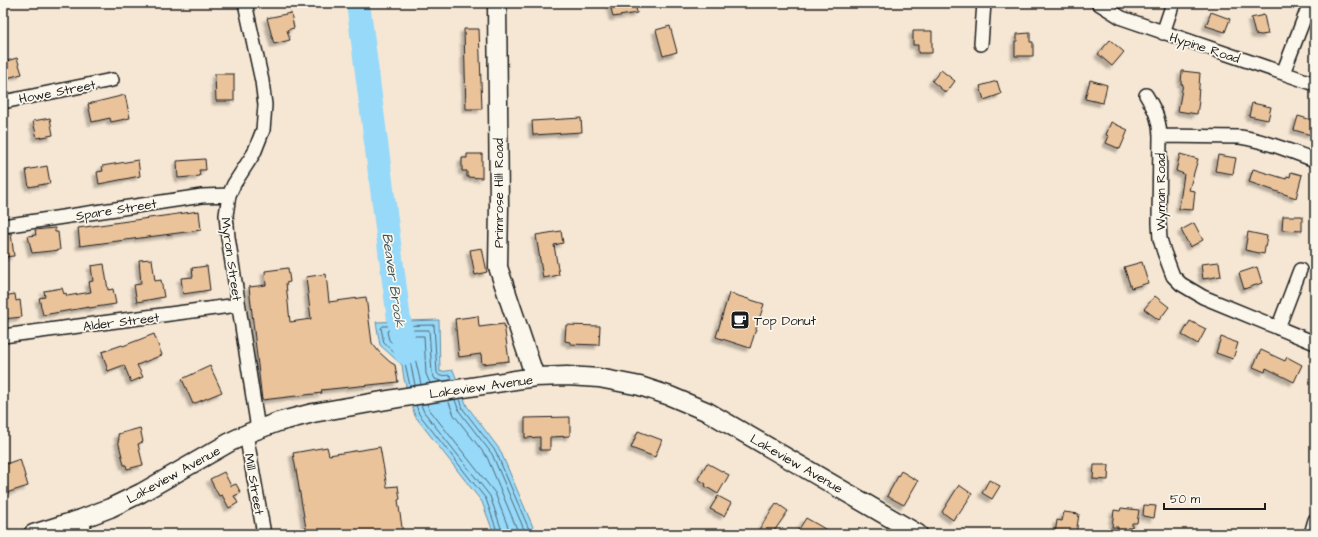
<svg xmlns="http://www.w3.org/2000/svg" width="1318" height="537" viewBox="0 0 1318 537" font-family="'Architects Daughter',sans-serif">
<defs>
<filter id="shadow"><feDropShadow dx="-3.5" dy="3.5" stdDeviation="1" flood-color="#0004"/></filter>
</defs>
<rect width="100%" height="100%" fill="#f6e7d4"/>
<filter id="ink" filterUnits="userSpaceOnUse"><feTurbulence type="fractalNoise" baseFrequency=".025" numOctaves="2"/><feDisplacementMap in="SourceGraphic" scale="8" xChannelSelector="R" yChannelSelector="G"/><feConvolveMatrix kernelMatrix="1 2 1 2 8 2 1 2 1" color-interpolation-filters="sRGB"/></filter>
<g filter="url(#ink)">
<path fill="#97d9f9" stroke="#668da1" d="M439,320l1,52 13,-2 14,36 33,44 36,84h-42l-12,-32 -67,-86 -11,-37 -2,-14 -22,-20 -4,-23z"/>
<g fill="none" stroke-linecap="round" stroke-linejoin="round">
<path stroke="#4d6874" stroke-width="1" d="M421,384l-6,-26 -19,-19 1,-3h27l2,38 4,9
M415,385l-5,-24 -21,-21 -2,-8 1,-2h41l3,43 3,6 6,2
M410,386l-5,-23 -21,-20 -3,-15 2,-2 51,-1 3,48 3,3 10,-1 3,5
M460,399l3,10 33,43 35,82
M448,400l6,15 33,42 32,77
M455,400l4,11 33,43 34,80
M427,404l2,5 66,84 13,34 1,7
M416,405l3,9 67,85 12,35
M421,405l3,7 66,84 13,38"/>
<path stroke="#97d9f9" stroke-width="24" d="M358,3l41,317 7,33"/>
</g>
<path fill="#ebc39b" stroke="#1c1c1c" filter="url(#shadow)" d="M610,3h25l2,10 -24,4z
M1211,12l19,7 -5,13 -19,-6z
M291,13l3,15 -7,2 3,10 -16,4 -7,-26z
M1264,15l4,19 -7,1 -6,-1 -4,-16z
M670,26l7,26 -14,4 -7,-26z
M464,29h15l3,80h-16z
M913,31h19v22h-14v-8h-5z
M1030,33v9h3v14h-18v-15h2v-7z
M1110,40l14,12 -12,14 -14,-12z
M17,58l5,16 -19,5v-17z
M941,70l14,11 -9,12 -14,-12z
M1182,71l18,2 -2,27 1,1 -2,13 -19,-3 5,-27h-2z
M215,74h19v27h-18z
M1090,80l17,5 -4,18 -18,-4z
M997,81l4,13 -17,6 -4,-14z
M125,95l5,23 -19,4 -1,-4 -18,4 -4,-18z
M1252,103l19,4 -3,13 -19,-4z
M1298,116l17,5 -4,14 -17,-5z
M50,118l3,17 -16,3 -4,-17z
M581,118l1,14 -49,3 -1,-14z
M1111,122l17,8 -8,19 -14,-6 3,-7 -3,-1z
M467,154h15v24l-15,-1v-6h-5v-13h5z
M1180,154l18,5 -9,31 6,1 -2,19 -14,-1 5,-35 -8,-3z
M1218,155l18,3 -3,16 -18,-3z
M205,159l1,11h-7l1,6 -22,2 -1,-17z
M138,160l2,16 -41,8 -2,-12 6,-1 -1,-5z
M47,166l3,17 -21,4 -3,-17z
M1253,169l33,10 1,-3 3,1 1,-5 11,3 -6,23 -47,-16z
M199,211l2,19 -121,16 -2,-18z
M1283,216h19v15l-20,-1z
M1194,223l9,17 -13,7 -9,-17z
M55,228v4h3l2,18 -28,3 -4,-17 8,-1 -1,-5z
M561,231l2,12 -9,2 5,30 -16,3 -7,-43z
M1248,232l19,4 -3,18 -19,-4z
M11,233l3,23 -11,1v-23z
M482,248l5,24 -12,3 -5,-25z
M152,259l3,22 6,-1 3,17 -27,5 -3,-17 7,-1 -2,-24z
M1142,262l6,21 -17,5 -7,-21z
M1219,262l2,14 -18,3 -2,-15z
M104,264l4,26 5,-1 3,15 -27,4v-1l-46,8 -4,-17 6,-1 -1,-6 18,-3 2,6 2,-1 1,3 24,-4 -2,-10 4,-1 -2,-15z
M207,266l3,24 -27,4 -2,-16 12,-1 -1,-9z
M1257,267l5,16 -18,6 -5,-16z
M288,268l2,14 -4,1 4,39 21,-3 -5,-42 20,-3 3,28 37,-5 6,46 7,9 11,10 5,3 3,17 -77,8 1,3 -60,7 -13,-113 17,-2 -1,-14z
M729,293l35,11 -14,44 -34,-11z
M15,294l1,7 4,-1 2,17 -19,2v-23z
M1155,296l14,11 -10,13 -15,-11z
M478,316l1,11 25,-3 5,37 -27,3 -1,-10 -22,3 -4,-38z
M1190,321l16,8 -8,15 -16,-9z
M566,325l34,1 -1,19 -29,-1v-2l-5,-1z
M154,334l8,21 -25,10 6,12 -12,5 -7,-17 -16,6 -6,-19 20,-7 1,1z
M1221,337l17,6 -5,16 -17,-6z
M1261,350l24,11 2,-4 15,8 -8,17 -28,-14 -1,4 -12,-5z
M210,366l12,26 -29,12 -11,-25z
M570,417v19l-20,1v13h-10v-13l-15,1v-20z
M140,428l3,14 -5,2 5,21 -16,4 -1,-4h-2l-6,-25h1l-1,-6z
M638,431l24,9 -7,17 -24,-9z
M327,447l2,8 51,-8 7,40 11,-1 2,13 -2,1 5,34h-96l-14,-81z
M20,459l8,27 -25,8v-29z
M707,463l22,12 -11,19 -13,-8 1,-2 -8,-5z
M1094,465h15l-1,15 -15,-1z
M901,471l17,10 -14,24 -17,-9z
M224,472l7,14 5,-2 5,9 -7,3 4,7 -9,5 -7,-13 -3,1 -9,-17z
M989,480l11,6 -8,13 -10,-6z
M959,485l13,9 -13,20 -2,-1 -4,7 -11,-8z
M718,496l13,7 -7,13 -14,-7z
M776,504l2,1v-1l10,7 -16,23h-16z
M1144,505l12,1 -2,12 -11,-2z
M1121,508l18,2 -2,13h-5v5h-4l-1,6 -10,-1 1,-6h-6l2,-17 6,1z
M1064,512l15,2 -3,20h-21l2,-14 5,1z
M806,518l14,8 13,8h-37z"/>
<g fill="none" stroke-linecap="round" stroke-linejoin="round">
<defs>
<path id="street" d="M245,3l17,78 3,24 -1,13 -1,12 -9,23 -20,31 -5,11 -3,20 2,22 30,192
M1098,3l24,15 193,66
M1163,33l10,-30
M981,44l3,-41
M1283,73l27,-70
M1146,95c9,15 13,23 14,41l-1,87 1,16 4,13 9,24 8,8 22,13 112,46
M3,102l109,-22
M1160,136l80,1c26,4 50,14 75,23
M3,226l199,-30 27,-1
M1278,328l22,-58
M3,336l235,-31
M246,434l18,100
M81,519l5,15
M1311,534l4,-14"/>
<path id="secondary" d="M497,3l2,203 -1,61 37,110
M33,534l48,-15 29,-11 31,-15 91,-52 19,-9 27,-10 35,-9 86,-15 136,-21 32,-1 32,2 41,8 30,10 38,16 210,122"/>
</defs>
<use href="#street" stroke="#1c1c1c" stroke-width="16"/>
<use href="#secondary" stroke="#1c1c1c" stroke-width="21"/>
<use href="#street" stroke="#fbf7ec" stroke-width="13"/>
<use href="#secondary" stroke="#fbf7ec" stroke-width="18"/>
</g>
</g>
<defs>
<symbol id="cafe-square" viewBox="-11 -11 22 22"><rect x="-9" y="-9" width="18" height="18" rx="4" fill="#1c1c1c" stroke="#fbf7ec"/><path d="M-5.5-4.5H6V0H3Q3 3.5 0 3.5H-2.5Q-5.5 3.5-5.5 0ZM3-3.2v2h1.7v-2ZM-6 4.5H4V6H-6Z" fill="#fff"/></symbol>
</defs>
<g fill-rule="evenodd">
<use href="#cafe-square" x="729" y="309" width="22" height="22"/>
</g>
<g text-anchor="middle" stroke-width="3.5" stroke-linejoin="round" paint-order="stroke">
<g font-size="13" fill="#1c1c1c" stroke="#fbf7ec">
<text transform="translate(1205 47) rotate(18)" y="5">Hypine Road</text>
<text transform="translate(57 91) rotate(-11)" y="5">Howe Street</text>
<text transform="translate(1160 192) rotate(-90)" y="5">Wyman Road</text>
<text transform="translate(498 193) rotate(-90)" y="5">Primrose Hill Road</text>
<text transform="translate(116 209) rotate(-9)" y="5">Spare Street</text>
<text transform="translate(232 259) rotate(82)" y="5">Myron Street</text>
<text transform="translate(121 321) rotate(-7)" y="5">Alder Street</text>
<text transform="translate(481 386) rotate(-8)" y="5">Lakeview Avenue</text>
<text transform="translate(797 463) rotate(30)" y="5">Lakeview Avenue</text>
<text transform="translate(173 474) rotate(-29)" y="5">Lakeview Avenue</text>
<text transform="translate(255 484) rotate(80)" y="5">Mill Street</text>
</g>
<g font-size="13" fill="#1c1c1c" stroke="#fbf7ec" text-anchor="start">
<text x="754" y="325">Top Donut</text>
</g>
<g font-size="14" font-style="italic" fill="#41555e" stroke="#fbf7ec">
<text transform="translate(394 280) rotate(82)" y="5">Beaver Brook</text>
</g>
</g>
<rect width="1318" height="537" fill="none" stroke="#fbf7ec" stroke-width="16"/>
<rect x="8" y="8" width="1302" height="521" fill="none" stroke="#1c1c1c" stroke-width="1.5" filter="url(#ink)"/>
<path d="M1164 503v6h101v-6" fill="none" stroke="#1c1c1c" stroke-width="2"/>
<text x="1170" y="503" font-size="12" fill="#1c1c1c" stroke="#fbf7ec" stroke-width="3" paint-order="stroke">50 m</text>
</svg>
